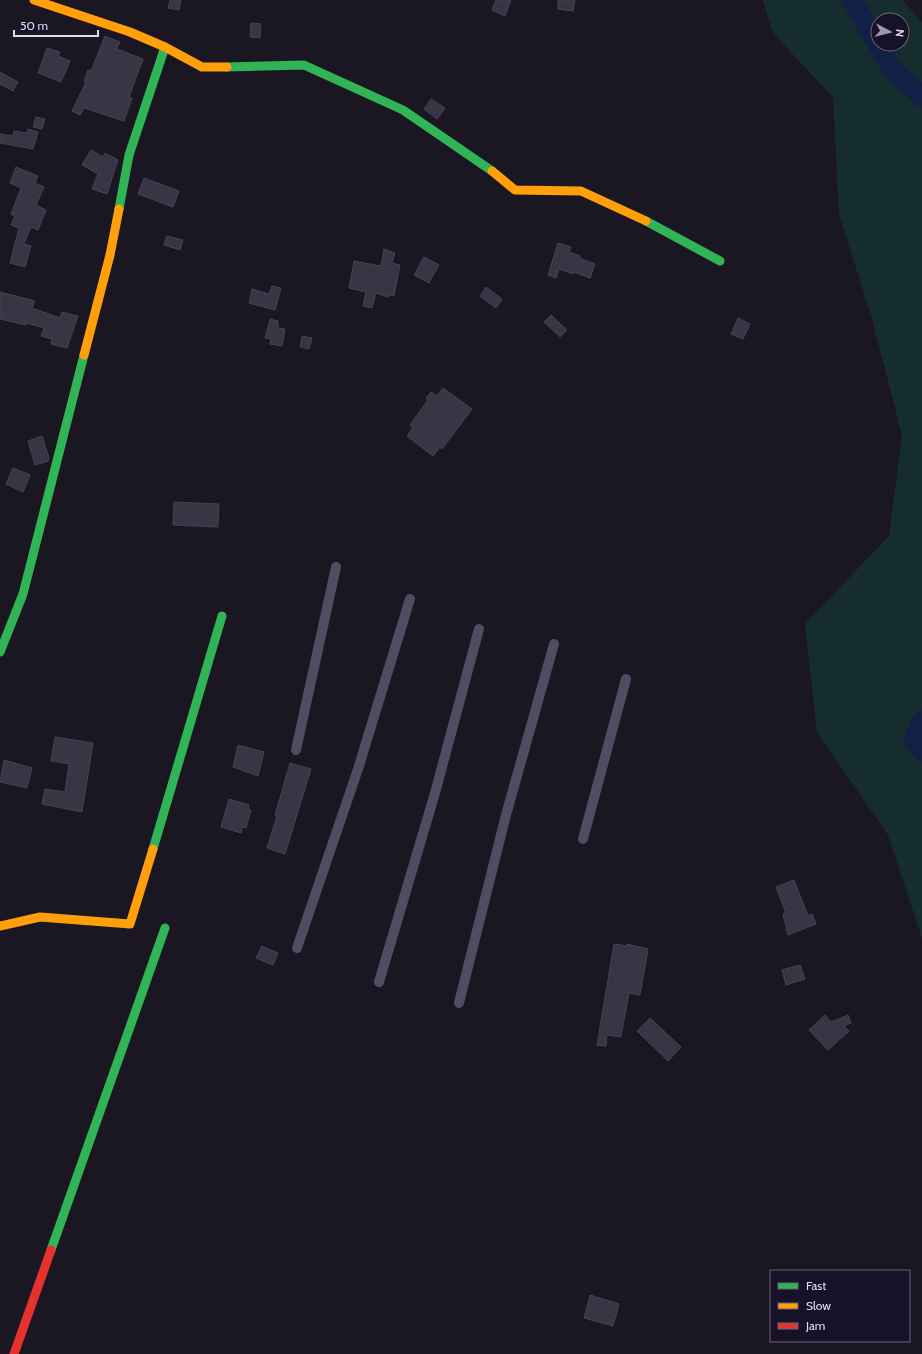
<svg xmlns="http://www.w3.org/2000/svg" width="922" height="1354" viewBox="0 0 922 1354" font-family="Cabin,sans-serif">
<rect width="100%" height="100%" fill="#1a1723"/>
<path fill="#162d2f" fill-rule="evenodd" d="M763,0h139l20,22v916l-34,-103 -71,-103 -12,-108 84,-88 13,-101 -30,-116 -33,-105 -6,-117 -60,-64zM878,20h24v24h-24z"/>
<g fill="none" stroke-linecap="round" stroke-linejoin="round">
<path stroke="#112045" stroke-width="20" d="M852,0l40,69 30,28
M922,721l-8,20 8,10"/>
</g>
<path fill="#393544" stroke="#474256" d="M170,0h11l-2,10 -11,-2z
M496,0h15l-6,16 -13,-6z
M558,0h17l-2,11 -15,-2z
M251,23l10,1 -1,14 -10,-1z
M105,36l15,6 -3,7 26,10 -14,38 3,1 -8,23 -40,-13 -4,7 -8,-4 14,-29 -2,-1 4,-11 3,1z
M47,48l13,4 -2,4 12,5 -9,21 -23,-9z
M0,72l18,10 -5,9 -13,-7z
M431,99l14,9 -8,11 -13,-10z
M36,117l9,2 -3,10 -9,-2z
M28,129l10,3 -5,17 -33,-6v-9l13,2 1,-5 13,2z
M91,150l12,7 2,-4 13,7 -11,34 -15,-5 6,-15 -16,-9z
M16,167l22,9 -3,7 9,4 -8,18 10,5 -8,20 -7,-3 -7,17 7,2 -6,21 -15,-4 9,-35 -8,-3 4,-9 -4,-2 10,-26 -11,-5z
M144,178l35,13 -6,16 -35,-13z
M167,236l16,4 -3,10 -16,-5z
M558,243l13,4 -2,5 11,4 -1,2 16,6 -5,14 -16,-6 -1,2 -14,-5 -3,9 -8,-3z
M384,249l11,4 -3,10 8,2 -6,31 -5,-1 -1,2 -12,-4 -4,15 -9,-2 3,-14 -17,-4 5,-27 27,5z
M424,257l15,8 -10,18 -15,-8z
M272,286l9,2 -6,22 -26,-7 3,-14 17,5z
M486,287l16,12 -6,9 -16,-12z
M0,292l35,9 -3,7 28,10 2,-6 16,4 -11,32 -16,-4 1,-5 -11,-3 3,-8 -17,-5 -1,2 -26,-6z
M551,315l16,15 -7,7 -16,-15z
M738,318l12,6 -7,15 -12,-5z
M270,319l8,2v7l7,1 -3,17 -12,-2 1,-5 -6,-1z
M302,336l10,2 -3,11 -9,-2z
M443,388l29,21 -30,40 -2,-2 -7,9 -26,-20 6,-9 -3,-2 18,-25 -2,-2 5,-6 6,4z
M42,436l7,22 -1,3 -13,4 -7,-24z
M13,468l17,7 -7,17 -17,-8z
M174,502l45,2 -1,23 -45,-2z
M55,737l38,6 -11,69 -40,-8 3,-15 20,3 4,-28 -18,-3z
M238,745l26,7 -6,24 -25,-9z
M4,760l28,8 -5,20 -27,-6z
M290,763l21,6 -26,85 -18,-6 10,-32 -2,-1z
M229,799l20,6 -1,4 3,1 -5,18 -4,-1 -1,6 -20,-6z
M794,880l14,36 4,-2 4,10 -28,11 -5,-21 3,-1 -10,-26z
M614,944l13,2v-2l21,5 -8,46 -11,-2 -8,44 -14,-2 -1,11 -9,-1z
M262,946l16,7 -5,12 -17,-7z
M800,965l5,14 -19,6 -4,-15z
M825,1015l6,7 17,-7 3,8 -7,3 5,5 -21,19 -19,-20z
M650,1018l31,29 -13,14 -31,-30z
M590,1295l29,9 -6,22 -29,-8z"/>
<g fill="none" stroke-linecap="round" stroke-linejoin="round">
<path stroke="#504d63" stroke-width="10" d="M296,750l40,-183
M583,839l43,-160
M297,948l61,-179 52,-170
M379,982l56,-189 44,-164
M459,1003l47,-188 48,-171"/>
<path stroke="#30b455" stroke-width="9" d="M227,67l77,-2 99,45 89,61
M119,209l10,-54 36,-108
M646,221l74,40
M0,652l23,-58 61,-239
M153,849l69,-233
M51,1250l114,-322"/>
<path stroke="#ff9f0a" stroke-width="9" d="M34,0l96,32 35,15 37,20h25
M492,171l23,19 66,1 65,30
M84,355l26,-100 9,-46
M0,926l40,-9 90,7 23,-75"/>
<path stroke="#e5322d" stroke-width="9" d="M14,1354l37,-104"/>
</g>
<rect x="770" y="1270" width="140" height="72" fill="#171228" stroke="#68627d"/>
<rect x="778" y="1283" width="20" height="6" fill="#30b455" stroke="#68627d"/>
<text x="806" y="1290" font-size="12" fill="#e1dafd">Fast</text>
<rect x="778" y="1303" width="20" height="6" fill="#ff9f0a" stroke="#68627d"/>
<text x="806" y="1310" font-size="12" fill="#e1dafd">Slow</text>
<rect x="778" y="1323" width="20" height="6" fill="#e5322d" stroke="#68627d"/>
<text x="806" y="1330" font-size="12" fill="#e1dafd">Jam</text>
<g transform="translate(890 32) rotate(97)"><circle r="19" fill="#171228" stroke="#68627d"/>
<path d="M0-3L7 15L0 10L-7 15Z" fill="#9b96b1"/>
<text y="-6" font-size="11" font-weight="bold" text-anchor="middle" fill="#e1dafd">N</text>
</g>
<path d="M14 30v6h84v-6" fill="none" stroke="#e1dafd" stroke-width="2"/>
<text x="20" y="30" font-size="12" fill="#e1dafd" stroke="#171228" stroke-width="3" paint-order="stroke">50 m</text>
</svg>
